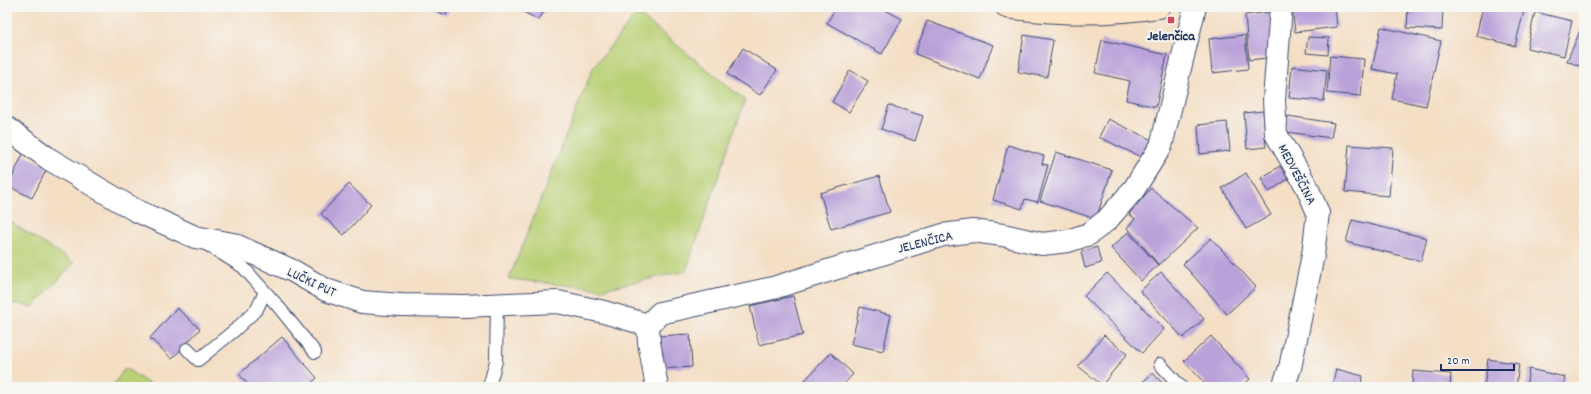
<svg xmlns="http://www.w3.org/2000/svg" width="1591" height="394" viewBox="0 0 1591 394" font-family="Dekko,sans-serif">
<rect width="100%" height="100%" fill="#f6f6f2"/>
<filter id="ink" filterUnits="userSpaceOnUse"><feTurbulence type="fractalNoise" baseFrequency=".025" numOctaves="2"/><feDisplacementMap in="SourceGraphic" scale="8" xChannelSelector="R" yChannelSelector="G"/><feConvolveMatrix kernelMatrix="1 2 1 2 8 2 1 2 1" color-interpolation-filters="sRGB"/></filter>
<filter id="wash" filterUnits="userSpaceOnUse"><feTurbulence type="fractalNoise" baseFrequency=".012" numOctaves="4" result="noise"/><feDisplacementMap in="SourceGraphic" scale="16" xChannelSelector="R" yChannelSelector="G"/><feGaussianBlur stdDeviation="0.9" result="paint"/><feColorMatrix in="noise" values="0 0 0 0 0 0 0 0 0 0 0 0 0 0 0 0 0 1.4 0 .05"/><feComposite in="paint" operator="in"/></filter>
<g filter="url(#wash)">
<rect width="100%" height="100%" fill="#f4dec4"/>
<path fill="#b9d074" stroke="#6a8069" d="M637,13l108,87 -59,171 -84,18 -93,-10 84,-211z
M7,222l5,1 62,40 -41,44 -26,-5z
M125,368l29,19h-42z"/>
<g id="blocks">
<path fill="#b9a1d9" d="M427,7h22l-3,8z
M514,7h32l-7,13z
M836,7h44l22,12 -20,35 -55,-31z
M1292,7h43l2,20 -42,5z
M1408,7h35l-1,23 -35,-2z
M1483,7h42l-10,39 -39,-10z
M1270,12l5,45 -26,3 -4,-45z
M1535,12l37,9 -8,35 -37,-8z
M927,21l66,24 -13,34 -65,-25z
M1584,22v46l-17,-7z
M1381,27l60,14 -15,65 -34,-7 5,-25 -25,-5z
M1024,35l29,5 -6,37 -29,-5z
M1245,35l3,34 -36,4 -3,-34z
M1308,37l21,1 -1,17 -22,-2z
M1102,40l65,15 -11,52 -30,-7 4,-19 -35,-8z
M743,48l34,22 -17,25 -33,-21z
M1330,56l34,3 -3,37 -34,-3z
M1292,66l35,4 -3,31 -35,-3z
M850,70l18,11 -19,31 -17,-10z
M889,105l34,11 -8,25 -34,-12z
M1263,111l3,36 -19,2 -3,-36z
M1288,116l46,7 -3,15 -45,-6z
M1108,119l46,22 -9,18 -46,-22z
M1227,122l3,29 -30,3 -2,-29z
M1008,145l36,11 -2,8 6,1 -10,37 -13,-3 -3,10 -29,-9z
M1349,145l44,3 -4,48 -44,-4z
M1056,152l56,18 -16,49 -56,-18z
M23,154l25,13 -16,31 -24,-12z
M1280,166l8,13 -19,13 -8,-14z
M1246,173l25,42 -25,14 -24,-41z
M879,176l11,36 -59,17 -11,-36z
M349,184l22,21 -27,30 -23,-21z
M1151,188l47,40 -39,37 -32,-37 8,-9 -6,-5z
M1352,220l75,18 -6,23 -75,-19z
M1128,232l30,33 -17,16 -30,-33z
M1211,238l45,49 -29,27 -44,-50z
M1097,247l4,16 -16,5 -4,-16z
M1161,272l43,47 -21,19 -43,-47z
M1107,273l57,56 -22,24 -58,-57z
M793,296l10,39 -44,10 -9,-39z
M860,307l31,8 -8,36 -32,-7z
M177,308l23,21 -28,30 -22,-21z
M690,334l2,33 -33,2 -1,-33z
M1104,335l23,19 -25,31 -24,-19z
M1211,336l39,43 -9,8h-33l-24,-26z
M282,337l35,41 -10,9h-57l-11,-13z
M831,353l22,21 -12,13h-33l-5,-5z
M1488,359l31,5 -3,23h-32z
M1336,369l27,7 -3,11h-28z
M1529,369l36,8 -2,10h-37z
M1413,371l38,3 -1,13h-38z
M1153,373l13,14h-29z"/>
</g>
</g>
<g filter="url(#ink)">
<use href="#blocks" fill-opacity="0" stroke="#3c496d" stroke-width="1"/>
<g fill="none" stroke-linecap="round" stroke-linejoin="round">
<defs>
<path id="service" d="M206,244l37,23 34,38 38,47
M187,349l11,11 37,-30 22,-21 8,-17
M1160,364l21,23
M489,387l7,-26 1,-56"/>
<path id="minor" d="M1281,7l-7,93 2,34 31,53 11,26 -5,42 -23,113 -7,19
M7,128l42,31 86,51 60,27 38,7 60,27 33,19 36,12 39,3 63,1 94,-4 46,10 44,13
M657,387l-8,-45 -1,-17 12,-12 113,-25 170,-53 30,-4 30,4 39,9 26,-3 21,-7 18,-14 27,-31 27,-43 34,-139"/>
<path id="secondary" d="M1007,7c51,7 102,8 152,0"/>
</defs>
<use href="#service" stroke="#3c496d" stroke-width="14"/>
<use href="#minor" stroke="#3c496d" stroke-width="24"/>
<use href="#secondary" stroke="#3c496d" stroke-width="24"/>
<use href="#service" stroke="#fff" stroke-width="12"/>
<use href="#minor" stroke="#fff" stroke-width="22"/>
<use href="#secondary" stroke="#fde5c5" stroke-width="22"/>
</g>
</g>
<rect fill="#d1495b" stroke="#f6f6f2" stroke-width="1.5" x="1167" y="16" width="8" height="8" rx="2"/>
<g text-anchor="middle" stroke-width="4" stroke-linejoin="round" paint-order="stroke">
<g font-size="14" font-weight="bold" fill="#1b2f5e" stroke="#f6f6f2">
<text x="1171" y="40">Jelenčica</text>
</g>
<g font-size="14" fill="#1b2f5e" stroke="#f6f6f2">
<text transform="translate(1298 174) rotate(62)" y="5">MEDVEŠČINA</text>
<text transform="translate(925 241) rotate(-14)" y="5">JELENČICA</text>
<text transform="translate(312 281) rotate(25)" y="5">LUČKI PUT</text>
</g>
</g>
<rect width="1591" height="394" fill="none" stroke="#f6f6f2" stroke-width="24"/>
<path d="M1441 364v6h73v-6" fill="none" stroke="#1b2f5e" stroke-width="2"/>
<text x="1447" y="364" font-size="12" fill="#1b2f5e" stroke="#f6f6f2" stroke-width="3" paint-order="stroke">20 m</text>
</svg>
